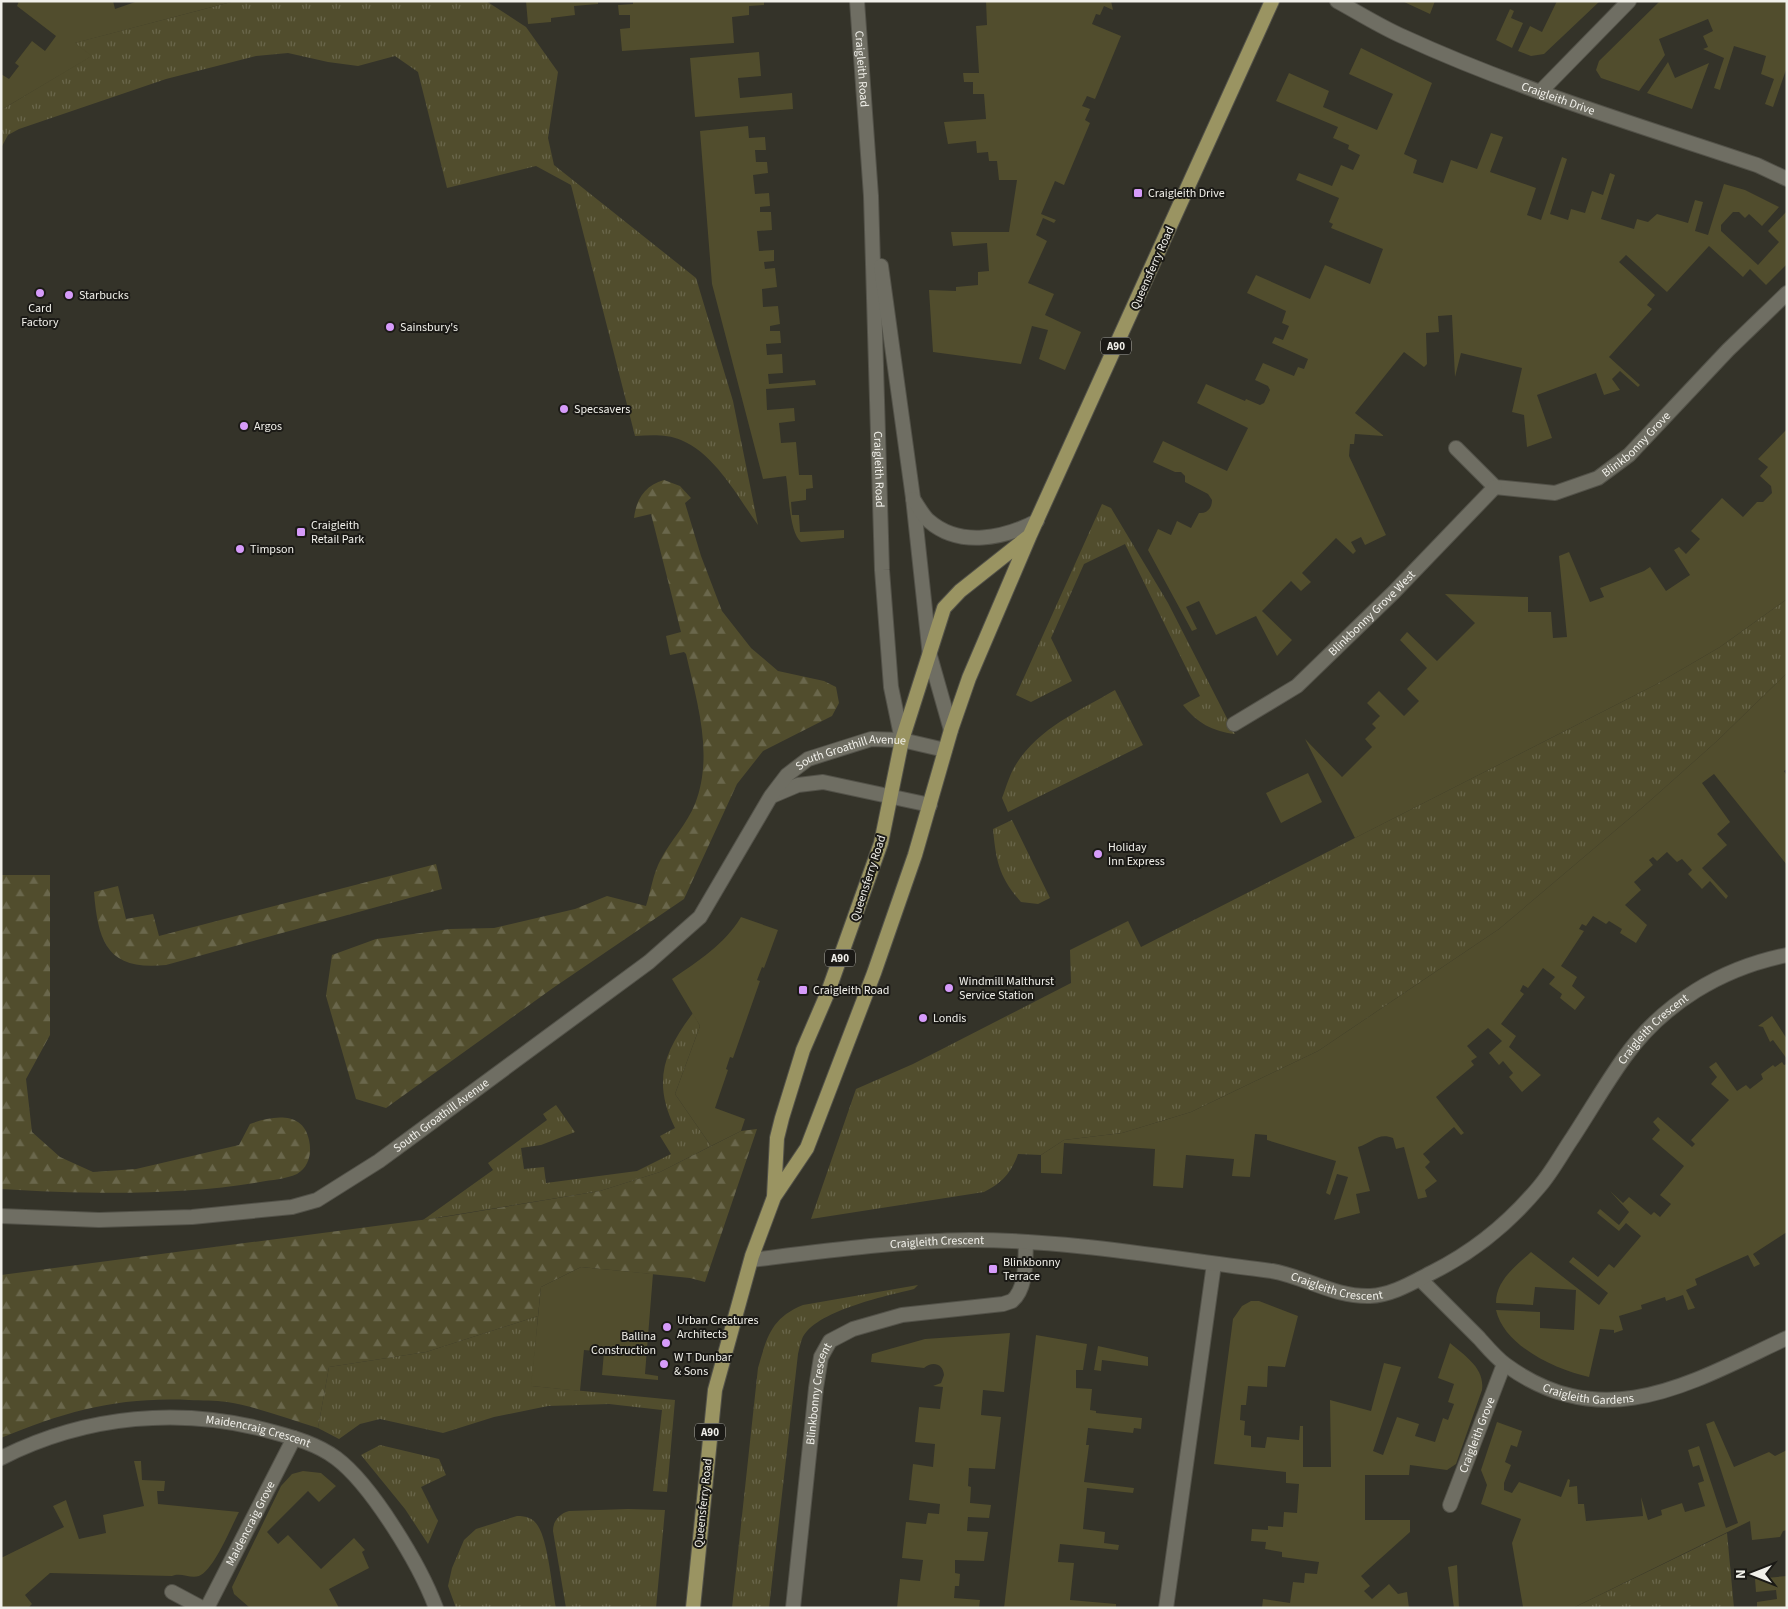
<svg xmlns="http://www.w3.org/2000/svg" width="1788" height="1609" viewBox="0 0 1788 1609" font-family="'Source Sans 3',sans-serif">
<defs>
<pattern id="grass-tufts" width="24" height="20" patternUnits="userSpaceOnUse" patternTransform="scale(1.25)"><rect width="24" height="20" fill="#514d2d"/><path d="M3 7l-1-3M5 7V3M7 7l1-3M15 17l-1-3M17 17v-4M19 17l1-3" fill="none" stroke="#6a674c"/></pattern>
<pattern id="forest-firs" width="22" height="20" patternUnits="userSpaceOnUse" patternTransform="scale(1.25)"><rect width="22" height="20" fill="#514d2d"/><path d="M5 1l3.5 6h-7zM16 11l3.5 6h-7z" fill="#6a674c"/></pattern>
</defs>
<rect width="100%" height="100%" fill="#343329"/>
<path fill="url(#grass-tufts)" d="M235,1h251l40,26 32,45 -10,66 6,27 142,113 37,123 25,124c-21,-29 -43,-71 -77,-85 -14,-6 -30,-5 -46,-4l-64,-251 -35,-19 -89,22 -29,-116 -23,-16 -37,10 -30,-4 -40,-9 -32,3 -90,23 -147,50 -11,6 -7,13v-38l90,-54 -17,-13z
M1102,504l9,4 57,95 67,131c-23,-3 -38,-11 -52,-29l17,-9 -75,-152 -41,20 -33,74 21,43 -41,21 -15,-7z
M1787,599v74l-70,68 -74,66 -144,122 -181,122 -127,61 -69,21 -58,7 -23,15 -23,-1c-7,19 -16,29 -34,38l-173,27 45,-130 57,-25 158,-81 -1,-33 58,-29 13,26 514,-262 65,-38z
M1115,690l28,55 -135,67 -6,-14c4,-10 7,-22 13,-32 22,-37 64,-55 100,-76z
M1012,820l38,78 -12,6 -17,-2c-22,-25 -25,-41 -28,-73z
M693,1013l7,13 -25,68 36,52 -51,26 -60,19 -177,29 70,-50 -5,-7 59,-43 -4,-6 13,-9 19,27 -34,13 -20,3 3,21 20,-2 2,16 91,-12 34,-17 -11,-18 15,-8c-23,-46 -11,-77 18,-115z
M918,1285l-4,4c-28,7 -100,22 -112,50 -2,5 -3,11 -4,15l-29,254h-37l26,-240c9,-31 13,-50 45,-63z
M538,1316l-6,70 143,14 -8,92 -14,-1 9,-81 -53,-6 -61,2 -54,11 -51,16 -63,-14 -20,5 -21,15 -21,-11 11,-61 97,-15z
M380,1445l59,14 7,16 -25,12 17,34 -10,23 -23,-35 -44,-54z
M628,1509l37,1 -9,98h-90l-13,-77c0,-10 6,-17 16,-20z
M517,1516c9,0 16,2 21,10 10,15 14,62 18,82h-100l-8,-22 4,-18 12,-28 12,-11z
M1727,1533l7,75h-161z"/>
<path fill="url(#forest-firs)" d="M664,480l16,6 11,12 -6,5 16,53 21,55 29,37 27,23 46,10 12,6 3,16 -7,13 -69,35 -26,33 -53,115 -131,89 -167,120 -30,-9 -30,-103 6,-41 44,-16 74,-10 44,-1 81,-19 32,-13 39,10c5,-15 7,-33 15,-47 10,-19 26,-35 34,-55 19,-49 2,-102 -9,-150l-2,-2 -14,3 -4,-19 15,-4 -30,-118 -17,4c2,-18 11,-33 30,-38z
M436,864l6,25 -276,76c-58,6 -68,-22 -72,-73l24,-6 8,33 27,-5 6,22z
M1,875h49v160l-24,44 6,53 28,25 33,15 43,-3 103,-24 11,-21c21,-8 53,-14 59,16 3,13 0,27 -12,34 -11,5 -26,6 -37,8 -80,14 -178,12 -259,7z
M757,1129l-52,153 -15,-4 -109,-11 -40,20 -3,29 -112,36 -97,15 -11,61c-30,-9 -60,-21 -91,-26 -12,-2 -25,-1 -38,-2 -72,-3 -122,11 -188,38v-163l443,-58 156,-26 60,-19 81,-41z"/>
<path fill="#514d2d" d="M19,1h94l2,8 23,-8h97l-160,42 17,13 -91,54v-36l8,5 10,-13 -4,-3 17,-22 13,10 11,-15 -39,-30z
M526,1h72v3l-24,2 1,9 -24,3v4l-23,2z
M633,1h131v4l-15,1v9l-17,2 2,26 -112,8 -2,-22 10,-1v-13h-11l-1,-10 15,-1z
M986,1h125l2,9 -9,-4 -4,9 -4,-1 -4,10 29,12 -26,63 -8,-3 -5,10 8,3 -5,11 5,3 -26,62 -9,-4 -14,33 15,6 -2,3 -11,-5 -7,17 11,6 -19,42 26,11 -9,21 36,17 -16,38 -26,-11 9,-29 -16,-4 -11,38 -88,-12 -4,-62 27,1v-4l22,-2v-13l11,-1 -2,-28 -34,3 -2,-14h58l8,-52h-18l-2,-19h-8l-1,-9 -11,1 -1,-12 -28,3 -4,-22 42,-3 -2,-25h-11v-12h-9l-1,-9h16l-3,-47 11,-1z
M1402,1h33l-5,13z
M1557,1h43l-56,53 -13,2 -13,-5 12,-25 12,6z
M1660,1h127v66l-14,40 -8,-3 9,-25 -13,-5 5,-18 -32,-10 -14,44 -6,-2 10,-30 -21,-9 5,-2 -5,-11 10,-5 -5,-12 -49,20 6,16 -26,36 -38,-13 -5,-8 3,-9z
M1510,9l4,2 -3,7 12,5 -11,25 -16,-8z
M1361,48l71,35 -28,71 13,6 -4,13 30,10 8,-23 26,9 14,-36 12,4 -13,35 46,16 -9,27 14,5 21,-63 5,2 -17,55 18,6 3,-11 14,4 7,-22 11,4 7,-22 5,2 -14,44 33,10 3,-10 11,3 9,-8 31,9 7,-23 8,2 -8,29 13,4 16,-51 21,6 34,17 -17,19 -13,-12 -4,4 -6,-6h-6l-12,13v6l37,34 21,-23 -11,-11 19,-20v53l-21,21 -16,-16 -7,8 -34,-31 -42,46 -41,-37 -7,7 36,33 -8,10 5,4 -43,48 31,28 -2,2 -18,-16 -8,8 8,11 -16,5 -8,-22 -59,22 15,43 -25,9 -3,-32 -12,-3 10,-44 -61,-15 -6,24 -3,-62 -14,1 1,16 -13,1 1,31 -3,3 -20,-15 -49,61 29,23 -29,-2 -1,10h-4l-1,12 37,79 -21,10 -4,-8 -10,5 5,9 -3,3 -17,-16 -34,35 9,9 -10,9 -10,-10 -29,30 30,29 -15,16 -21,-40 -40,19 -17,-34 -13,6 11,22 -5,2 -44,-81 10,-21 13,6 6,-14 14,7 8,-15c8,1 13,-5 13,-13l-4,-6 -23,-12v-6l-4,-4h-6l-22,-10 10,-21 64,30 21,-43 -51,-25 9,-19 39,17 1,-2 14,6 4,-2 6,-13 -2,-4 -13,-6 8,-17 31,13 4,-9 6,2 4,-10 -36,-16 3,-6 8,3 6,-14 -7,-3 4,-12 -39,-18 9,-18 54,24 15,-34 45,19 13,-35 -52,-21 2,-4 -4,-2 10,-24 -43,-18 3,-7 33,13 9,-21 12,5 7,-15 -12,-6 1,-4 -16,-7 5,-11 -62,-26 13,-28 40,18 -6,16 54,23 16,-36 -44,-20z
M759,52l2,24 -23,2 2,20 52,-5 1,16 -98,8 -5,-59z
M1668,62l7,16 34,-15 -17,46 -45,-16z
M748,126l1,12 16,-1 1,13h-11l1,12h11l1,11 -15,2 2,19 14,-1 1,13 -10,1v5h11l1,18 -15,1 2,20 15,-1v11l-10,1 1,7 10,-1 2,19 -15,2 1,18 15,-1 2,18 -10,2v5h10l1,12 -15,1 1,11 15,-1 1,19 -15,1 1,10 46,-4 1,5 -50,4 1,21 27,-2 1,13 -16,2 2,20 15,-1 3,33h13l1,13 -7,1v11l-15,2 1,13h7l1,17 44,-2v8l-43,4c-12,-10 -12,-50 -15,-66l-23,3 -51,-195 -12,-153z
M1787,429v170l-67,48 -65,38 -300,153 -50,-99 37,38 30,-30 -7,-8 11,-11 -4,-4 8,-8 -13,-13 12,-12 25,25 15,-15 -12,-12 20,-21 -27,-28 7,-8 30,29 38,-38 -30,-29 83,3v15h23l2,26 14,-1 -8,-81 10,-4 21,50 14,-5 -4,-9 44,-17 6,-4 16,24 24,-16 -16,-25 5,-3 7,7 14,-15 -9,-8 31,-33 21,19 14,-15h6l9,-9 -1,-7 -11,-10 8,-9 -10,-8z
M1787,673v96l-3,2 3,5v89l-73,-91 -12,9 28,39 -13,12 10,11 -25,23 26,28 -2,3 -16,-18 -8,8 -14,-15 4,-4 -10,-11 -5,3 -10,-10 -10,9 -4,-4 -4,3 4,5 -19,17 7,8 -16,15 22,20 -11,18 -16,-10 2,-4 -13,-8 -3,3 -13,-8 -7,10 -4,-2 -3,5 5,2 -23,35 16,11 -5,9 13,11 -10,13 -15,-12 2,-4 -13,-10 6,-7 -12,-9 -15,20 -5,-3 -3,6 4,3 -23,30 15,12 -7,11 32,28 -19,17 -13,-15 4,-4 -10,-12 -4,4 -10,-12 13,-12 -14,-13 -21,18 10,11 -6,4 3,4 -38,32 28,36 -3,2 -7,-8 -31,27 7,8 -5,5 12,14 -12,9 2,7 -9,2 -14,-52 -8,2 -3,-11c-15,-6 -21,5 -35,9l12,44 -14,3 4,19 -26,7 14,-43 -11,-3 -7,21 -4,-2 10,-32 -69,-21v-5l-12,-1 -5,43 -18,-1 2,-17 -48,-4 -3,33 -30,-2 2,-37 -91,-6 -2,31 -21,-1v-18l23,-15 58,-7 69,-21 127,-61 181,-122 144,-122 74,-66z
M1308,773l14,29 -41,21 -15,-30z
M741,917l37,13 -14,38 -2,-1 -5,13 3,1 -27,77 -3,-1 -4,12 2,1 -13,38 30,11 -4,12 -30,15 -36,-52 25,-68 -28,-47c25,-17 53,-35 69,-62z
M1772,1016l15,23v20l-14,-19 -3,2 -7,-15 -5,-1z
M1716,1062l21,29 9,-6 4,4 13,-10 -2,-5 12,-9 2,2 7,-5 2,3 3,-1v168l-34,22 7,10 -6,3 -6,-12 -53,24 2,6 -11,5 9,18 -7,2 -5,-15 -17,6 -1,-4 -24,8 1,4 -23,7 4,14 -9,3v-3l-14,-1 -11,48c-33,-7 -85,-31 -93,-67l44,2v16l34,2 2,-40 -41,-3 -2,18 -37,-2c0,-23 20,-37 35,-51l68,53 9,-12 -39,-31 4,-5 25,20 11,-13 5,4 27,-32 -15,-13 -7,8 -22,-18 3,-4 19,16 10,-13 -19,-21 13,12 6,-6 22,18 3,-3 6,5 11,-13 -11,-9 24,-29 -32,-27 8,-9 -7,-8 5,-5 34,30 3,-3 -4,-4 38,-40 -18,-16 6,-7 -8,-10z
M581,1267l72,7 -8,100 13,2v4l-56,-5 2,-23 -20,-2 -4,41 -49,-5 10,-99z
M1251,1301h8l39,15 -13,51 -17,-1 -1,21 -19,-1 -2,19h-5l-1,15 5,1 -1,14 7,1v11l14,1 2,-11 32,3 1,-14h3v41h28l-1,-67 41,11 13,-48 17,4 -28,84 10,4 14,-38 22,7 -4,12 20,6 8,-24 5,2 6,-16 -6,-2 6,-18 -16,-6 12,-35c15,13 35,25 32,47l-26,74 -9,6 -37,-5 -1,10h-44v45h45v12l-49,44 9,10 -6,5 8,8 17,-15 9,10 9,-2 2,16h-147l1,-9 27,4 3,-21 11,1 1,-10 12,1 2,-12 -37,-5v-5l-17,-3 1,-7 -15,-1 1,-12 16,1v-4l15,1 1,-15 13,1 2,-29 -13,-1v-11l-72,-8 19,-145 9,-13z
M1010,1333l-6,59 -21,-2 -2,25 20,2 -6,52 -26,-1 -1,18 3,1 -1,16 21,2 -2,13 -21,-1 -1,14 21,1 -4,29 -29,-1v13l5,1 -1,12h-4l-1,12 26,2 -1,8h-82l3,-29 20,2 3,-21 -21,-2 4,-36 20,2 2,-11 11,1 1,-10 -31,-4 4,-36 20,3 2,-23 -20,-2 4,-35 21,2 3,-22 -10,-1 8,-3 3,-8c-1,-12 -12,-14 -20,-7l-53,-6 1,-8 53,-15z
M1036,1335l51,9 -4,26h-7v18l16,1 -2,21 6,1v2l46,5 -1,11 -7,-1 -1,5 -45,-5 -2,17h3l-5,37 50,6 -1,5 -46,-5 -4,41 22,3 -1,11 15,2 -1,5 -58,-6 -2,18 16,1 -4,37 46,4v4h-112z
M1098,1346l50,11v9l-46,-6 -1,11 -7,-1z
M1714,1421l20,46 35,-15 6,4 12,-6v80l-4,1 -3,6 -28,3 -2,-19 -177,87h-53l3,-1 -11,-64 9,-24 -40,-15 6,-19 -6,-15 16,-48 25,9 -5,16 -6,-2 -6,17 6,3 -7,18v7l8,3 7,-11 42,15 7,-18 2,1 -1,7 8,-1 1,18h6l2,17 57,-5 -2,-19 7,23 14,-5 -1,-5 21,-7 3,9 20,-6 -7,-23 6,-2 -5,-16 -6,2 -5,-17 11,-4 27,82 12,-5 -32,-99z
M134,1461h7l1,19 23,1 -1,10h-7l1,13 81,8c-8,15 -25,58 -40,64 -9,3 -18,-4 -27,0l-122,-3 -25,22 7,9 -4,4h-27v-50l63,-31 -11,-21 13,-6 13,39 27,-6 -3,-18 41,-9z
M303,1471l18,2 15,13 -17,16 -11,-11 -41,41 11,12 10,-9 33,34 33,-31 11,12 -3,2 7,16 -40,21 10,19h-89l-16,-14 -2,-7 49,-101 11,-12z
M1457,1565l2,43h-5l-6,-41z
M1787,1576v32h-30v-6l20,-3 -1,-9 -20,2 -1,-13z"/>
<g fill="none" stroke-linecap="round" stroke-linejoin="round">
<defs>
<g id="minor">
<path id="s1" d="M1337,1c22,12 44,26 67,36 113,52 234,88 353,128l30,14"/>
<path d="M1540,92l89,-91"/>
<path id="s2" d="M1456,448l39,39 60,6 43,-15 31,-23 99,-105 59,-57"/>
<path id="s3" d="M1234,724l63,-38 97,-94 101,-105"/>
<path id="s4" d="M1420,1279c19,19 39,39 59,59 8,9 17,20 27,27 99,72 186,17 281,-27"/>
<path id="s5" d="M1,1458c85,-43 181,-52 272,-26 22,6 44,12 63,26 36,27 84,107 100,150"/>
<path id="s6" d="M1450,1505l54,-141"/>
<path d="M172,1592l30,16"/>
<path id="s7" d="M207,1608l87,-170"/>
<path id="s8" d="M793,1608l23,-220 5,-31 9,-16 23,-12 49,-14 101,-11 9,-3c15,-13 13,-39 14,-58"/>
<path d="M1166,1608l48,-344"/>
</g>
<g id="tertiary">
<path d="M772,796l26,-11 25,-3 107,23"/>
<path id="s9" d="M1,1216l98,4 93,-3 100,-10 25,-7 62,-39 270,-199 51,-45 71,-121 16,-21 21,-16 63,-20 31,1 43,10"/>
<path id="s10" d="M752,1260c72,-9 145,-19 218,-20 101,0 203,19 302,31 34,6 62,26 98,25 23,-1 43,-14 63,-24 42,-21 76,-49 106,-85 13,-15 23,-34 34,-50 17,-26 33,-54 51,-79 39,-55 98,-90 163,-103"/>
</g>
<g id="secondary">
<path id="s11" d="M857,1l14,195 11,374 9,117 11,53"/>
<path d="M881,266l32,232 17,158 21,74"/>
<path d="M913,499c5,7 10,17 16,22 31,27 76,17 108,0"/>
</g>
<path id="primary" d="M774,1196l3,-58 5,-20 21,-68 25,-58 53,-149 21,-103 42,-132 16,-17 68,-54
M693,1608l22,-218 37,-134 22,-59 33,-49 67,-175 41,-118 36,-125 18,-52 61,-143 242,-534"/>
</defs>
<use href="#minor" stroke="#535249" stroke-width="16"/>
<use href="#tertiary" stroke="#535249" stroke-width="16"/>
<use href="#secondary" stroke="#535249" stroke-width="16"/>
<use href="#primary" stroke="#535249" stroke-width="16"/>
<use href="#minor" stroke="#6f6e63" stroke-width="14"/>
<use href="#tertiary" stroke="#6f6e63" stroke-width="14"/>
<use href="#secondary" stroke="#6f6e63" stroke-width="14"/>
<use href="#primary" stroke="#9a9462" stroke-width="14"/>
</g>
<g fill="#d69bfa" stroke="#1b1a16" stroke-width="2">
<rect x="1133" y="188" width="10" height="10" rx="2.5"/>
<circle cx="40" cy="293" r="5"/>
<circle cx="69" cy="295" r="5"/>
<circle cx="390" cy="327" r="5"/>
<circle cx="564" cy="409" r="5"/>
<circle cx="244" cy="426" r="5"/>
<rect x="296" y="527" width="10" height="10" rx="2.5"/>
<circle cx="240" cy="549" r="5"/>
<circle cx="1098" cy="854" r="5"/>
<circle cx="949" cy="988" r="5"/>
<rect x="798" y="985" width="10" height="10" rx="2.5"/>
<circle cx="923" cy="1018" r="5"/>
<rect x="988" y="1264" width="10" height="10" rx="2.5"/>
<circle cx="667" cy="1327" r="5"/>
<circle cx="666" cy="1343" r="5"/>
<circle cx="664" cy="1364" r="5"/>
</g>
<g text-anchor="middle" stroke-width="4" stroke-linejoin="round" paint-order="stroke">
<g fill="#1b1a16" stroke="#b1b0aa" stroke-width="1">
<rect x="1101" y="337.5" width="30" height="17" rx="4"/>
<rect x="825" y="949.5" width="30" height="17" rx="4"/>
<rect x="695" y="1423.5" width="30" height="17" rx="4"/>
</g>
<g font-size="11" font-weight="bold" fill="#f1f0ea">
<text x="1116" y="350">A90</text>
<text x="840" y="962">A90</text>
<text x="710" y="1436">A90</text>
</g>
<g font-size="12" fill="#f1f0ea" stroke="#1b1a16">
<text dy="4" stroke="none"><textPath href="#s11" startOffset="68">Craigleith Road</textPath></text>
<text dy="4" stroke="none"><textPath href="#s1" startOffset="242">Craigleith Drive</textPath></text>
<text transform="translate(1152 268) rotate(-66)" y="4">Queensferry Road</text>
<text dy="4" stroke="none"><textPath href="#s2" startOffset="212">Blinkbonny Grove</textPath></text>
<text dy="4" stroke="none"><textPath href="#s11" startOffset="469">Craigleith Road</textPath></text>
<text dy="4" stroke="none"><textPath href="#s3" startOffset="178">Blinkbonny Grove West</textPath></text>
<text dy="4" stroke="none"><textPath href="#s9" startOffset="1031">South Groathill Avenue</textPath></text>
<text transform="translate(868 878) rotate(-72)" y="4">Queensferry Road</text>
<text dy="4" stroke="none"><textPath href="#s10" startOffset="1025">Craigleith Crescent</textPath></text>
<text dy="4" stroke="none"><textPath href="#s9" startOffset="468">South Groathill Avenue</textPath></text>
<text dy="4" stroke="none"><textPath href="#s10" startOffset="186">Craigleith Crescent</textPath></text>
<text dy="4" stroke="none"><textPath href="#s10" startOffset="590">Craigleith Crescent</textPath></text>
<text dy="4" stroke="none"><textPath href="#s4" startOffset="211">Craigleith Gardens</textPath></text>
<text dy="4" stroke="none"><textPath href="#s8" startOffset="216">Blinkbonny Crescent</textPath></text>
<text dy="4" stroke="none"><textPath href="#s5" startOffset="265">Maidencraig Crescent</textPath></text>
<text dy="4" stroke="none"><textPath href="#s6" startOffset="75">Craigleith Grove</textPath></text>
<text transform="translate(703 1503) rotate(-84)" y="4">Queensferry Road</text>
<text dy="4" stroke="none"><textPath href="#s7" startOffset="95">Maidencraig Grove</textPath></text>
</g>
<g font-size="12" fill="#f1f0ea" stroke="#1b1a16" text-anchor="start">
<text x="1148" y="197">Craigleith Drive</text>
<text x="79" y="299">Starbucks</text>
<text x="40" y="312" text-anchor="middle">Card<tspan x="40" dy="14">Factory</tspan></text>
<text x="400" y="331">Sainsbury's</text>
<text x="574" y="413">Specsavers</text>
<text x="254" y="430">Argos</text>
<text x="311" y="529">Craigleith<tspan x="311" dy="14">Retail Park</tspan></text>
<text x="250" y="553">Timpson</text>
<text x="1108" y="851">Holiday<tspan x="1108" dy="14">Inn Express</tspan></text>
<text x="959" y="985">Windmill Malthurst<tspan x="959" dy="14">Service Station</tspan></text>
<text x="813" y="994">Craigleith Road</text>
<text x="933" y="1022">Londis</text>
<text x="1003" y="1266">Blinkbonny<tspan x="1003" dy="14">Terrace</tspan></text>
<text x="677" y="1324">Urban Creatures<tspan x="677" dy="14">Architects</tspan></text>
<text x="656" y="1340" text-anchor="end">Ballina<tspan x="656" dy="14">Construction</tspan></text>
<text x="674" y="1361">W T Dunbar<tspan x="674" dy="14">&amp; Sons</tspan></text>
</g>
</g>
<rect width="1788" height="1609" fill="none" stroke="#f1f0ea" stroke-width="5"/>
<g transform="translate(1753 1574) rotate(270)" stroke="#1b1a16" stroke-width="4" paint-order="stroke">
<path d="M0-4L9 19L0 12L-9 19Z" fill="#f1f0ea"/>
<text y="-8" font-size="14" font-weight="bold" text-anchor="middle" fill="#f1f0ea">N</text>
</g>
</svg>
